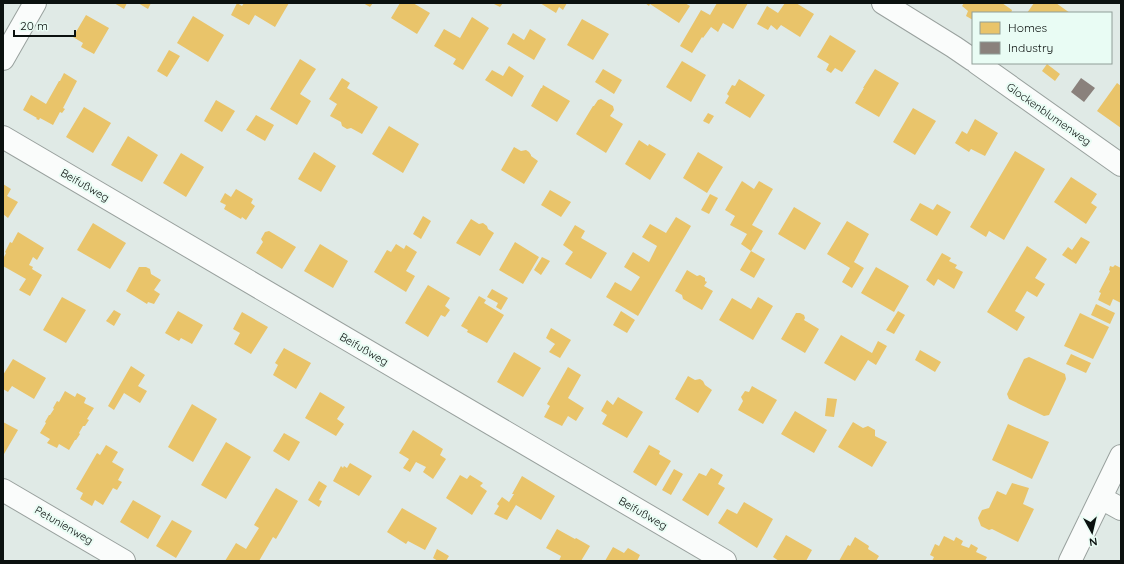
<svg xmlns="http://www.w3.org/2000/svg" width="1124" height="564" viewBox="0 0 1124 564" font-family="Quicksand,sans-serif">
<rect width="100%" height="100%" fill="#e0eae6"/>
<path fill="#e9c46a" d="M114,3h13l-3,6z
M138,3h13l-3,6z
M237,3l5,3 2,-3h45l-14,24 -20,-12 -6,10 -18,-10z
M363,3h10l-3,4z
M400,3h13l17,10 -13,21 -26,-16z
M492,3h11l-3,4z
M540,3h27l-4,7 -4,-3 -3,6z
M645,3h40l5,3 -11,17 -29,-19 -1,2z
M717,3h31l-15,26 -10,-6 -5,9 -7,-5 -8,11 -1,-1 -10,16 -12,-7 21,-36 9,5z
M785,3h11l18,11 -14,23 -19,-12 -4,5 -6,-5 -3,5 -11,-6 10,-18 11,7z
M964,3h35l2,1 1,-1 10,7 -1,3h-38v7l-7,-4 2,-5 -6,-5z
M1034,3h22l14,10h-43z
M86,15l23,13 -15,26 -13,-7 2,-4 -10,-6z
M193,16l31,19 -16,27 -31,-19z
M472,17l17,11 -26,42 -10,-6 3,-5 -22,-13 10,-17 16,9z
M582,19l27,15 -16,26 -26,-15z
M530,29l16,10 -12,21 -27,-16 6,-11 11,7z
M830,35l26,16 -14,21 -7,-4 -4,5 -5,-3 3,-6 -12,-7z
M169,50l11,6 -13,21 -10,-6z
M300,59l16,10 -16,25 11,7 -14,24 -27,-16z
M682,61l24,14 -15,27 -25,-15z
M1047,64l13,10 -5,7 -13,-10z
M509,66l15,10 -12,21 -27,-17 7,-10 11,6z
M603,69l19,11 -8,14 -19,-12z
M875,69l24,14 -20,34 -24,-14 9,-15h-1z
M64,73l13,8 -14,27 2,1 -3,4 -2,-1 -7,13 -13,-7 -1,2 -3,-1 1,-1 -14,-8 8,-15 15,9 13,-23h1z
M342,78l8,5 -3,5 31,19 -16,27 -11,-6 -4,1 -5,-3 -1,-4 -11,-6 7,-12 -8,-5z
M739,79l26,16 -15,23 -25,-15 4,-7 -2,-2 5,-9 3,1z
M1117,83l4,3v42l-24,-17z
M543,85l27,16 -13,21 -26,-16 10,-18h1z
M601,99l12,7 1,4 -4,6 13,8 -17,29 -30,-19 17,-28h1l4,-6z
M216,100l19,11 -13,21 -18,-11z
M84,107l27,16 -18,30 -27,-16z
M913,108l23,13 -21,34 -22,-13z
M708,113l6,3 -5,8 -6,-3z
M256,115l18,10 -9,16 -19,-11z
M975,119l23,14 -13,23 -14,-7 -2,3 -14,-9 7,-12 5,3z
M389,126l30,18 -16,29 -31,-19z
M128,136l30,19 -16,27 -31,-17z
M639,140l9,6 1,-2 17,10 -16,26 -25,-16z
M514,147l7,4 5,-1 3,2 2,3v1l7,5 -14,23 -23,-14z
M1015,151l30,18 -41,71 -15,-9 -3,6 -16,-10z
M314,152l22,14 -15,26 -23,-13z
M698,152l25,15 -16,26 -24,-15z
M181,153l23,14 -18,30 -23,-14z
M1071,177l26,17 -6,9 6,4 -11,17 -32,-22z
M742,181l12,8 5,-8 14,8 -21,36 11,6 -12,20 -10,-7 6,-10 -17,-9 5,-9 -10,-6z
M3,184l8,5 -4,7 11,6 -10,16 -5,-4z
M236,189l17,10 -2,4 4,3 -9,14 -4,-3 -1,2 -17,-10 2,-4 -6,-3 5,-9 6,4z
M550,190l21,12 -10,15 -20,-12z
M710,194l8,4 -9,16 -8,-4z
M920,203l13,7 4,-6 14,8 -14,24 -27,-16z
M794,207l27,16 -16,27 -27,-16z
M423,216l8,5 -10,18 -8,-5z
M676,217l15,9 -53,90 -32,-19 9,-15 16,9 9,-14 -16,-10 9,-15 16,10 8,-16 -15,-9 8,-13 16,9z
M471,219l8,5 4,-1 4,3 1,3 6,4 -14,23 -24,-13z
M847,221l22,13 -15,28 10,6 -12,20 -10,-6 8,-14 -23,-14z
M93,223l33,20 -16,26 -33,-19z
M575,225l10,6 -4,7 26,15 -16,26 -26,-15 8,-12 -10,-7z
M269,231l27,16 -14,22 -26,-16 7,-11 -2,-3 4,-7z
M18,232l26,16 -7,12 -4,-3 -4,8 4,2 -1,2 10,6 -12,21 -11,-6 7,-11 -23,-13v-7l3,-6 -1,-1 5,-10 2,1z
M1081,237l9,5 -14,22 -14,-9 6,-8 4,3z
M515,242l24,15 -16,27 -24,-14z
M320,244l28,17 -15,27 -29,-17z
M396,244l8,5 2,-4 11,7 -11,19 9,5 -9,16 -32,-20 13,-22 4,2z
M1027,246l20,13 -12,19 10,6 -8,13 -10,-6 -12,20 10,6 -8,14 -30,-19z
M751,251l14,8 -11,19 -14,-8z
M942,253l9,5 -2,3 8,4 -2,3 8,4 -9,17 -16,-10 -4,7 -8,-6z
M542,257l8,4 -9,14 -7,-5z
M1115,265l6,3v35l-8,-4 -3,7 -12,-6 3,-7 -2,-1 11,-21 -1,-1 1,-4 3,1z
M139,267h7l4,2 1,5 10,6 -7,10 6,4 -6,10 -6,-2 -1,2 -21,-13z
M876,267l33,19 -15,26 -33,-19z
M687,270l10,6 3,-1 5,3v3l2,1 -3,4 9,5 -11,19 -19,-11 -1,-4 -7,-4z
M428,285l22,13 -5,8 5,4 -5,7 -4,-2 -13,22 -23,-14z
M492,289l16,9 -7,12 -5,-3 2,-4 -11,-6z
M479,296l7,4 -2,3 20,12 -17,28 -20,-11 1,-2 -7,-4z
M62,297l24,13 -20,33 -23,-13z
M758,297l15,9 -20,34 -34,-20 13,-22 19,11z
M1096,304l19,9 -5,11 -19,-9z
M114,310l7,4 -7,12 -8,-5z
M178,311l25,14 -11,19 -11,-6 -2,3 -14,-8z
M621,311l14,9 -8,13 -14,-8z
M898,311l7,4 -11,19 -8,-4z
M242,312l26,15 -17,27 -17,-10 6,-11 -7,-4z
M796,313h4l4,2 1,3 -1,2 15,9 -14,24 -24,-14z
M1080,313l29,14 -16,32 -29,-13z
M551,328l20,12 -11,18 -11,-6 6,-8 -9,-6z
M841,335l31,18 6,-12 9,5 -11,19 -8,-5 -13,21 -31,-18z
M284,348l27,15 -15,26 -23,-14 5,-10 -3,-2z
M920,350l21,12 -6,10 -20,-12z
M514,352l27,16 -18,29 -26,-15z
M1071,354l20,9 -5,10 -20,-9z
M1029,357l36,17 1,5 -17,36 -5,1 -35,-17 -2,-5 17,-35z
M13,359l33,19 -12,21 -22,-13 -4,6 -5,-3v-14z
M131,366l14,9 -7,11 9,5 -7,12 -16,-10 -10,17 -6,-4z
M568,367l13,8 -13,23 16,10 -8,13 -8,-5 -6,10 -18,-9 6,-11 -3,-2z
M688,376l7,4 5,-1 3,2 2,4 7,5 -14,23 -23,-14z
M752,386l25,14 -14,24 -25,-14 5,-9 -2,-4 4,-6 4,1z
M65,391l10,6 2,-4 9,5 -2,5 10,5 -7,11 2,1 -4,6h-2l-4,7 1,1 -4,6h-1l-6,10 -10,-6 -2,4 -10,-5 3,-4 -10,-6 6,-10 -1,-1 4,-7h1l4,-6 -1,-1 4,-7 2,1z
M320,392l25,15 -8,12 7,5 -8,12 -31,-18z
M618,397l25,15 -16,26 -25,-14 5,-9 -6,-4 6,-11 6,5z
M827,398l10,1 -3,18 -9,-1z
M192,404l25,15 -24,43 -25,-15z
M795,411l32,19 -13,23 -33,-19z
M3,422l15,8 -14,24h-1z
M853,422l10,6 5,-2 7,4v6l12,6 -15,25 -34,-20z
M1008,424l41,18 -17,37 -40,-19z
M413,430l30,19 -3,6 6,4 -13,20 -10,-7 3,-5 -10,-5 -6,10 -7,-4 6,-9 -10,-6z
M284,433l16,9 -11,19 -16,-10z
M226,442l25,15 -25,42 -25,-14z
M106,445l12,7 -6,10 12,7 -6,11 4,2 -5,8 -4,-2 -10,17 -8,-5 -3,6 -12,-7 3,-6 -7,-4 21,-36 3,2z
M649,445l11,6 -1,3 12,7 -15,25 -23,-14z
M350,463l22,13 -13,20 -26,-15 8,-15 2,2 1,-2 3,2z
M711,468l12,7 -5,9 7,4 -17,28 -26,-16 17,-27 7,3z
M674,469l9,5 -12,21 -9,-5z
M460,475l7,4 3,-4 13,8 -3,3 7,5 -15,24 -26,-17z
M522,476l33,20 -14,24 -25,-15 -9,15 -13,-6 5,-8 -2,-2 5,-7 7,5 5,-8h-2z
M319,481l8,5 -8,14 3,1 -3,6 -11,-7z
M1012,483l17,5 -6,16 11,5 -16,33 -26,-13 -3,1 -8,-4 -3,-8 4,-8 7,-2 8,-17 9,4z
M276,488l22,13 -22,38 -3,-2 -14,24h-34l11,-18 10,6 13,-21 -5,-3z
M133,500l28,16 -13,23 -28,-17z
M744,502l29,17 -16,29 -39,-25 9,-14 10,5z
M402,508l35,20 -12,22 -17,-9 -2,3 -19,-12z
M172,520l20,11 -16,27 -20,-12z
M557,529l18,10 1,-1 14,8 -9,15h-22l2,-5 -15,-8z
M786,535l26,15 -6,11h-27l-6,-4z
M944,536l10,5 2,-4 7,4 -2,4 8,3 2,-4 7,4 -2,4 11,5 -2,4h-53l2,-4 -4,-2 5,-11 4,2z
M855,537l14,9 -1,3 11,7 -3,5h-37l9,-16 2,1z
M613,547l11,6 4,-5 12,7 -3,6h-32z
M437,549l12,7 -3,5 -5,-1 -1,1h-2l-5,-3z"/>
<path fill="#8a817c" d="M1081,78l14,10 -11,14 -13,-10z"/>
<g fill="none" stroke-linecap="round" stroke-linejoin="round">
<defs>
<path id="minor" d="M883,3l71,44 19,13
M3,59l32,-56
M977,63l144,102
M3,137l722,424
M3,490l121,71
M1101,498l20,11
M1070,561l51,-105"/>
</defs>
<use href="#minor" stroke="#99a19e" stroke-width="24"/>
<use href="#minor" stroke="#fafcfb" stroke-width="22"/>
</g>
<g text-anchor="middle" stroke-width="4" stroke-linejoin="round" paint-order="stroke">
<g font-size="11" fill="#0b110f" stroke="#e9fcf4">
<text transform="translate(1049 114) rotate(35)" y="4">Glockenblumenweg</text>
<text transform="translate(85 185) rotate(30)" y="4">Beifußweg</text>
<text transform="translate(364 349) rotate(30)" y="4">Beifußweg</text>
<text transform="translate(643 513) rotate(30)" y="4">Beifußweg</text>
<text transform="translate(64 525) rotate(30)" y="4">Petunienweg</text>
</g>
</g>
<rect width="1124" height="564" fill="none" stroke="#0b110f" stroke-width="8"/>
<rect x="972" y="12" width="140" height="52" fill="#e9fcf4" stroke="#909e98"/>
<rect x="980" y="22" width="20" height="12" fill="#e9c46a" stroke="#909e98"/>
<text x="1008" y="32" font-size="12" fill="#0b110f">Homes</text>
<rect x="980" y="42" width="20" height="12" fill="#8a817c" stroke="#909e98"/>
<text x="1008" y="52" font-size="12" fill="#0b110f">Industry</text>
<g transform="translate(1092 532) rotate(172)" stroke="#e9fcf4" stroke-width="3" paint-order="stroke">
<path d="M0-3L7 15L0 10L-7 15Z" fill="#0b110f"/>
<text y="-6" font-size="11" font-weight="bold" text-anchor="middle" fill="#0b110f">N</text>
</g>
<path d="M14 30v6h61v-6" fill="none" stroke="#0b110f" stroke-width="2"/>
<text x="20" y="30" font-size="12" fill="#0b110f" stroke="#e9fcf4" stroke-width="3" paint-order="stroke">20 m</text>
</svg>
